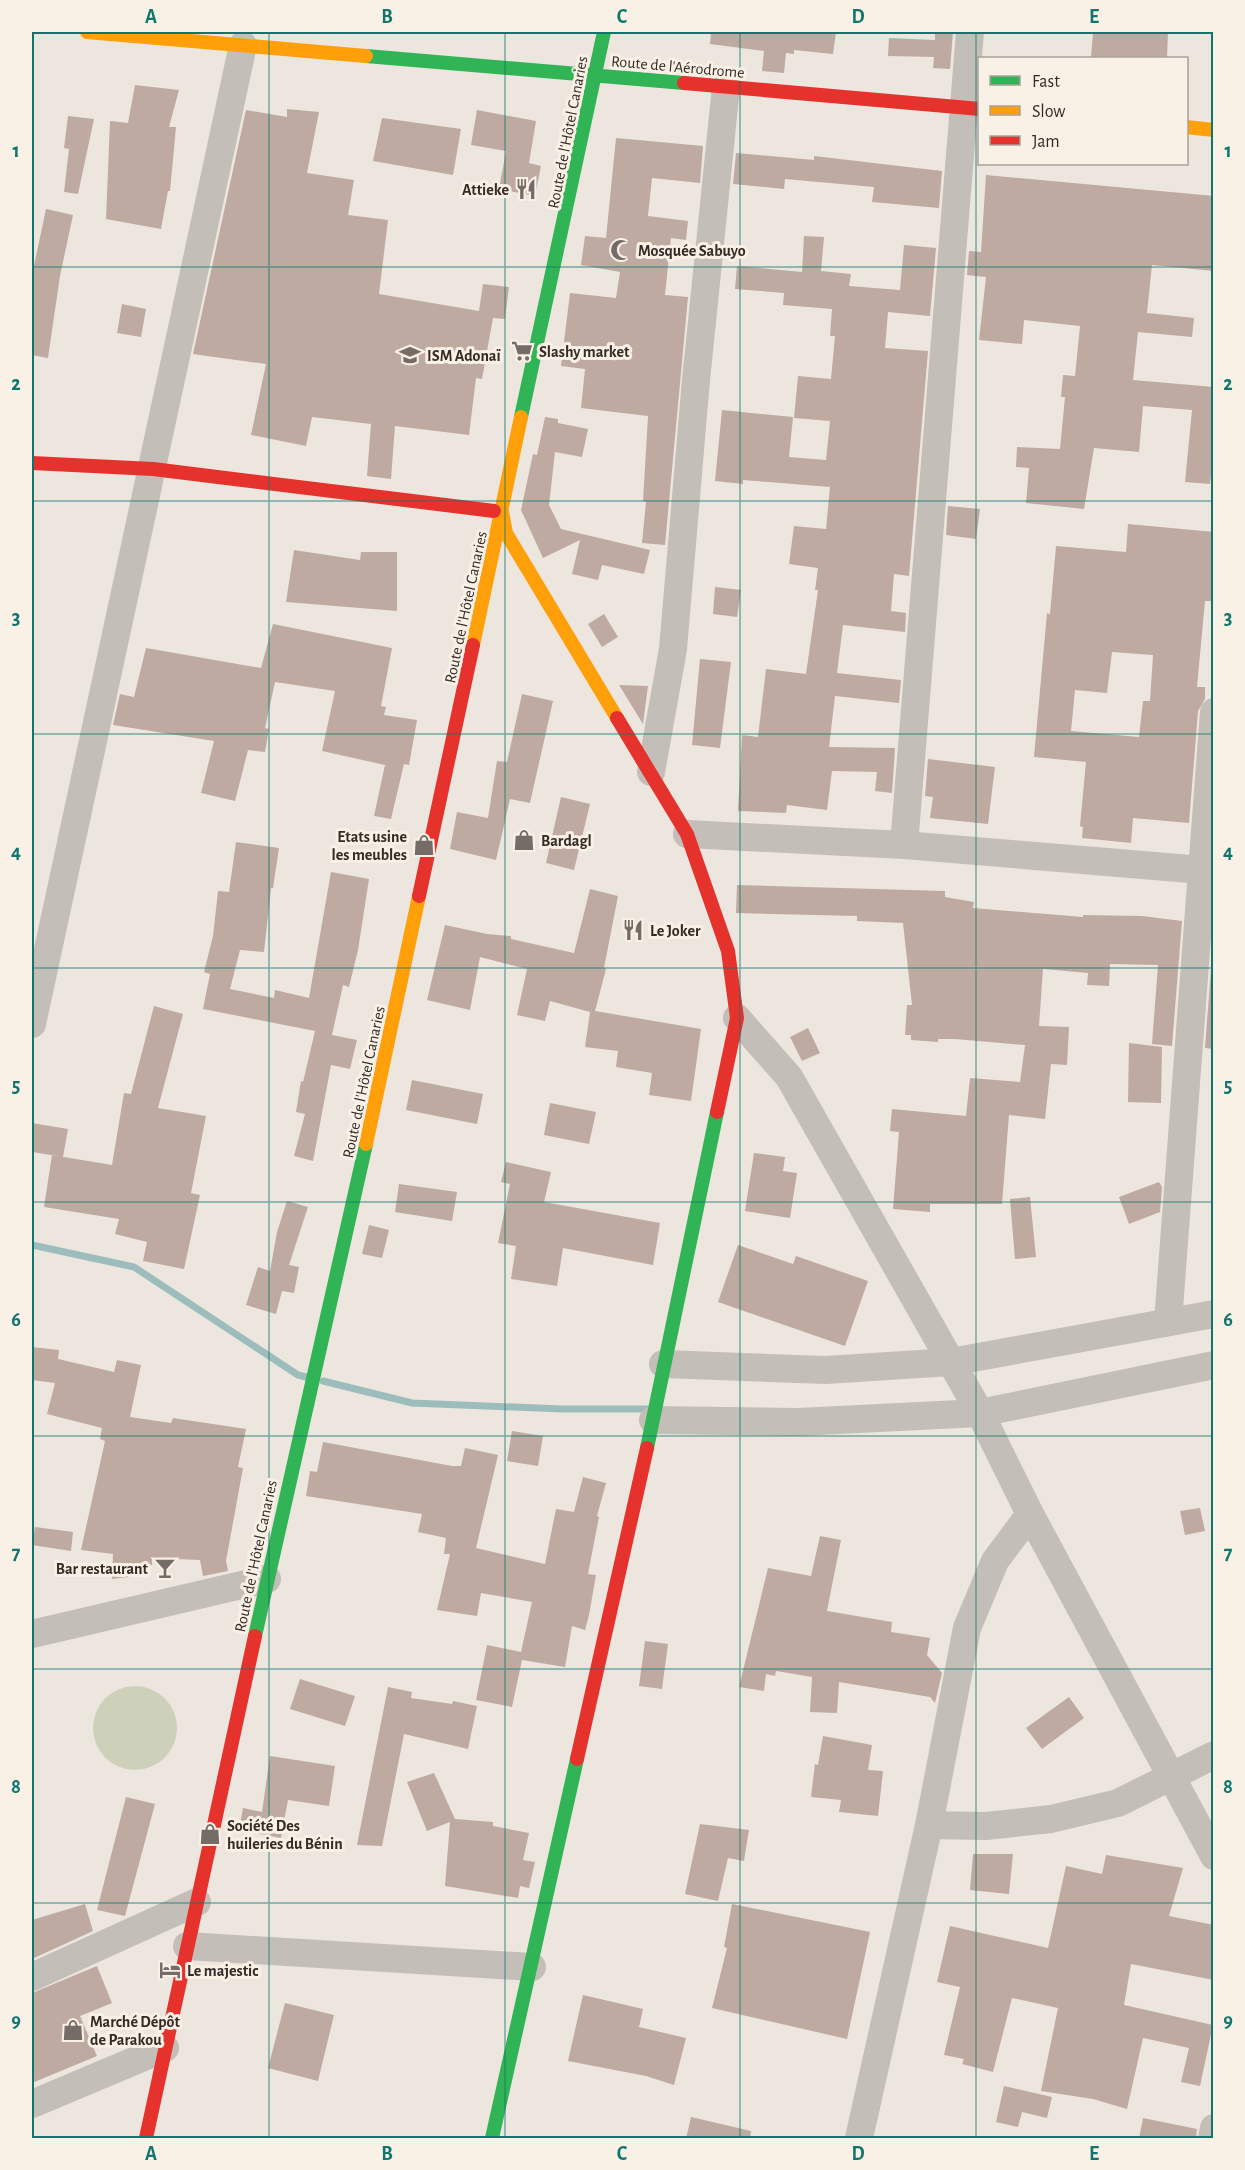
<svg xmlns="http://www.w3.org/2000/svg" width="1245" height="2170" viewBox="0 0 1245 2170" font-family="'Alegreya Sans',sans-serif">
<rect width="100%" height="100%" fill="#ece6df"/>
<path fill="#cdd1ba" d="M93 1728a42 42 0 1 1 84 0a42 42 0 1 1-84 0Z"/>
<g fill="none" stroke-linecap="round" stroke-linejoin="round">
<path stroke="#9cbdbc" stroke-width="7" d="M32,1245l102,22 164,108 8,2
M323,1381l89,22 150,6h86"/>
</g>
<path fill="#bfaaa1" fill-rule="evenodd" d="M711,32h125l-3,22 -39,-4v4l-8,-1 -2,20 -22,-2 2,-20 -54,-7z
M935,32h18l-3,37 -17,-1 1,-11 -46,-1 1,-18 46,2z
M1093,32h75l-1,26h-76z
M135,85l44,5 -10,37h7l-6,64h-2l-7,38 -55,-10 4,-98 18,2z
M287,109l32,3 -12,61 47,7 -6,35 40,5 -9,74 100,17 4,-27 26,3 -4,32 -12,-1 -11,61 -6,-1 -7,57 -74,-9 -4,53 -24,-3 4,-52 -59,-7 -6,29 -55,-11 15,-71 -73,-10 53,-244 41,7z
M477,110l59,11 -7,42 12,3 -6,30 -36,-7 7,-38 -35,-6z
M68,116l26,3 -16,75 -14,-2 5,-43 -5,-1z
M382,118l79,11 -8,46 -80,-14z
M616,138l87,8 -3,37 -48,-5 -4,38 40,5 -2,19 -15,-2 -6,57 23,2 -23,248 -23,-2 4,-41 -3,-1 5,-85 -67,-8 4,-39 -24,-3 9,-73 46,5 4,-26 -39,-7 4,-29 21,2z
M736,153l78,7v-4l128,15 -3,37 -67,-6 2,-15 -89,-8 -1,10 -51,-5z
M986,175l228,21v75l-62,-6 -5,48 47,5 -2,19 -54,-5 -5,48 81,7v63l-4,34 -25,-2 7,-72 -49,-4 -4,46 -45,-4 -10,61 -58,-6 3,-35 -13,-1 1,-20 43,2 5,-52h-4l2,-22 12,1 5,-50 -56,-6 -2,24 -43,-4 7,-63 -19,-2 2,-24 12,1z
M46,209l27,6 -13,61 -12,82 -16,-3v-80z
M804,236l20,1 -3,34 30,3 -2,12 51,4 4,-45 32,3 -6,68 -42,-4 -3,36 43,3 -19,225 -15,-2 -3,37 15,2 -1,19 -62,-7 -6,48 64,7 -2,23 -64,-7 -6,51 66,1 -3,45 -17,-2 2,-19 -45,-1 -5,39 -40,-5 -1,8 -48,-2 4,-76 16,2 8,-68 40,5 12,-84h-3l3,-22 -29,-4 5,-38 32,3 4,-42 -87,-7v4l-28,-3 7,-71 71,7 -4,40 37,3 4,-39 -36,-3 4,-42 33,3 4,-43h-5l2,-27 -49,-4 1,-12 -49,-4 2,-23 65,6z
M122,304l24,5 -5,28 -24,-4z
M545,417l13,2v4l30,6 -6,28 -27,-5 -6,53 12,24 89,21 -6,24 -42,-9 -4,15 -26,-6 8,-34 -37,18 -22,-48 12,-56 4,1z
M948,506l32,3 -4,30 -30,-4z
M1128,524l86,8 -2,69h-7l-8,86h8v12l-7,12 -9,112 -56,-5 -2,25 -49,-5 1,-11 -3,-1 6,-64 -52,-5 13,-144 3,1 6,-68 70,6zM1112,652l41,3 -3,46h-7l-4,36 -68,-6 4,-41 32,3z
M294,550l66,10 1,-8h36v59l-111,-9z
M715,587l26,3 -4,27 -24,-3z
M604,614l14,23 -16,10 -14,-23z
M273,624l119,24 -11,58 5,1 -2,8 33,5 -8,45 -5,-1 -13,55 -17,-3 11,-51 -63,-14 13,-60 -60,-9 -10,46 4,1 -4,23 -17,-2 -13,51 -34,-8 13,-52 -101,-16 7,-31 14,3 12,-49 115,20z
M700,659l31,3 -11,86 -28,-3z
M619,685l29,1 -5,38z
M522,694l31,7 -23,102 -20,-4 -14,61 -46,-11 7,-37 31,6 9,-57 10,1z
M928,759l67,8 -7,57 -58,-6 3,-21 -8,-1z
M561,797l29,7 -16,66 -28,-7z
M236,842l43,6 -6,40h-2l-7,64 -24,-2 -10,39 44,9 1,-8 34,8 22,-126 38,7 -11,71 -9,37 -6,-2 -11,50 25,5 -7,29 -19,-4 -18,96 -19,-5 11,-42 -9,-2 5,-31 2,1 12,-51 -112,-22 7,-35 -6,-2 9,-36 5,-45 11,1z
M737,885l208,6v6l29,5 -1,6 110,9v-2l59,1 40,5 -10,125 -20,-2 6,-79 -48,-1 -1,22 -22,-1 1,-12 -45,-4 -4,57 30,1 -2,38 -16,-1 -6,55 -36,-4 -7,89h-72v8l-37,-3 6,-77 -9,-1 2,-22 74,7 4,-38 50,4 5,-37 -70,-6h-17v3l-27,-2v-5h-6l2,-30h5l-9,-82 -46,-2v-5l-121,-3z
M590,889l28,7 -14,72 2,1 -11,42 106,18 -10,72 -42,-6 3,-22 -36,-6 2,-16 -33,-4 5,-35 -40,-11 -5,20 -28,-6 10,-46 -47,-12 -10,53 -43,-10 18,-75 42,9 24,2v3l63,14z
M1211,969l3,1v79l-9,-1z
M154,1006l29,8 -25,94 48,8 -15,77 9,2 -16,74 -41,-8 4,-19 -32,-8 4,-15 -75,-12 8,-52 60,10 12,-72 7,1z
M808,1028l12,25 -18,8 -12,-24z
M1129,1043l33,4 -1,56 -33,-1z
M412,1080l71,14 -6,30 -71,-14z
M550,1103l46,9 -7,32 -45,-9z
M32,1123l36,6 -5,28 -31,-5z
M754,1153l31,4 -2,14 14,2 -7,45 -45,-7z
M506,1162l45,10 -7,30 116,21 -7,42 -90,-17 -6,38 -46,-7 5,-33 -18,-3 12,-59 -9,-2z
M1159,1182l3,5 -2,25 -31,12 -10,-27z
M399,1184l58,8 -5,29 -57,-9z
M1030,1197l6,60 -21,2 -5,-60z
M287,1201l21,6 -19,58 10,2 -5,26 -12,-2 -6,23 -30,-9 12,-38 12,4 7,-39z
M369,1225l20,5 -7,28 -20,-4z
M738,1245l55,19 3,-8 72,25 -23,65 -127,-44z
M32,1347l27,3 -1,9 56,13 3,-12 24,5 -11,52 41,6 2,-5 73,11 -8,38 5,1 -17,93 2,10 -25,5 -3,-16 -48,-2v7l-13,-1 -2,12 -25,3 1,-25 -32,-4 24,-109 -5,-2 2,-11 -55,-14 8,-31 -23,-3z
M512,1431l31,5 -5,30 -31,-5z
M323,1442l129,24h9l4,-18 33,7 -22,93 69,16 11,-55 18,3 9,-35 23,6 -9,33 2,1 -11,57 8,1 -7,40 -4,15 -13,-4 -7,41 -43,-7 -10,47 -36,-7 11,-55 34,7 11,-50 -51,-9 -4,23 -40,-6 13,-56h-6l2,-16 -28,-6 4,-18 -116,-18 4,-25 7,1z
M1200,1508l5,23 -20,4 -5,-24z
M35,1527l38,5 -2,19 -39,-6z
M820,1536l21,4 -14,71 65,11 -1,10 39,6 -3,17 15,18 -7,30 -5,-6 -91,-15 -2,31 -27,-1 2,-35 -36,-6 -1,5 -9,-2 -2,17 -25,-4 29,-119 43,8z
M645,1641l23,3 -6,45 -23,-3z
M300,1679l55,17 -10,30 -55,-17z
M388,1687l24,5 -1,6 41,6 1,-3 24,5 -9,43 -64,-15 -22,112 -25,-1z
M1069,1697l15,21 -42,31 -16,-21z
M823,1736l49,9 -4,25 15,1 -5,45 -39,-4 2,-12 -30,-3 4,-33 3,1z
M270,1756l65,10 -6,40 -41,-6 -7,38 -42,-8 4,-22 19,4z
M434,1773l21,46 38,3v4l36,7 -6,27 12,2 -6,26 -9,-2 -2,12 -73,-12 5,-64 -23,9 -20,-49z
M126,1797l29,7 -30,112 -28,-6z
M700,1824l49,6 -5,31 -16,-3 -10,43 -33,-7z
M973,1854h40l-4,40 -39,-4z
M1106,1855l77,13 -14,48 45,9v55l-83,-16 -7,41 89,20 -13,61 -19,-4 8,-34 -46,-10 -16,71 -34,-10 -52,-8 17,-83 -46,-10 -19,74 -31,-8 2,-5 -20,-4 16,-68 -23,-5 13,-56 98,22 18,-82 36,8z
M85,1904l8,27 -61,28v-39z
M732,1904l138,28 -23,107 -135,-31 15,-60 -3,-1z
M97,1966l15,37 -32,13 17,40 -65,27v-90z
M583,1995l60,14 -4,18 47,11 -12,47 -28,-9 -78,-15z
M285,2003l49,12 -16,66 -50,-13z
M1004,2086l48,11 -5,21 -25,-6 -4,15 -22,-5z
M691,2117l60,14 -1,8h-64z
M1143,2118l54,11 -1,10h-57z"/>
<g fill="none" stroke-linecap="round" stroke-linejoin="round">
<path stroke="#c4beb9" stroke-width="28" d="M651,772l22,-123 23,-269 30,-293
M687,834l217,11 310,26
M904,845l66,-813
M737,1018l52,59 191,336 50,101 184,342
M32,1024l211,-979
M1168,1322l46,-610
M663,1364l163,6 125,-8 263,-48
M653,1420l145,2 182,-9 234,-48
M32,1634l235,-55
M929,1825l57,1 65,-7 67,-16 96,-48
M187,1946l345,21
M32,1977l165,-75
M32,2104l133,-56
M859,2138l70,-313 38,-197 28,-67 35,-47
M1212,2138l2,-10"/>
<path stroke="#30b455" stroke-width="14" d="M366,56l318,27
M521,417l83,-385
M647,1448l70,-336
M255,1636l111,-492
M492,2138l85,-379"/>
<path stroke="#ff9f0a" stroke-width="14" d="M87,32l279,24
M1186,127l28,3
M494,511l8,1 4,21 111,185
M473,645l48,-228
M366,1144l53,-248"/>
<path stroke="#e5322d" stroke-width="14" d="M684,83l296,26
M32,463l121,6 341,42
M617,718l70,116 41,117 9,67 -20,94
M419,896l54,-251
M577,1759l70,-311
M146,2138l109,-502"/>
</g>
<path fill="none" stroke="#0f766e" stroke-width="1.5" stroke-opacity="0.55" d="M269,32v2106M505,32v2106M740,32v2106M976,32v2106M32,267h1182M32,501h1182M32,734h1182M32,968h1182M32,1202h1182M32,1436h1182M32,1669h1182M32,1903h1182"/>
<defs>
<symbol id="restaurant-bare" viewBox="-9 -9 18 18"><path d="M-5-6h1v4h1v-4h1v4h1v-4h1v5L-1.5 .5V6h-2V.5L-5-1ZM5-6V6H3V1.5H1.5Q1.5-4 5-6Z" fill="#756c67" stroke="#f9f0e6" stroke-width="2.5" paint-order="stroke"/></symbol>
<symbol id="mosque-bare" viewBox="-9 -9 18 18"><path d="M3.5-4.9A6 6 0 1 0 3.5 4.9A5 5 0 1 1 3.5-4.9Z" fill="#756c67" stroke="#f9f0e6" stroke-width="2.5" paint-order="stroke"/></symbol>
<symbol id="supermarket-bare" viewBox="-9 -9 18 18"><path d="M-6-5.5h2.5l.6 2H6L4.5 2H-2.5L-4.4-4H-6ZM-1.5 3.2a1.3 1.3 0 1 0 .1 0ZM3 3.2a1.3 1.3 0 1 0 .1 0Z" fill="#756c67" stroke="#f9f0e6" stroke-width="2.5" paint-order="stroke"/></symbol>
<symbol id="school-bare" viewBox="-9 -9 18 18"><path d="M0-5L7-2L0 1L-7-2ZM-4 1L0 2.5L4 1V4Q0 6-4 4Z" fill="#756c67" stroke="#f9f0e6" stroke-width="2.5" paint-order="stroke"/></symbol>
<symbol id="shop-bare" viewBox="-9 -9 18 18"><path d="M-5-2.5h2.3a2.7 3.5 0 0 1 5.4 0H5L5.5 6h-11ZM-1.5-2.5h3a1.5 2.3 0 0 0-3 0Z" fill="#756c67" stroke="#f9f0e6" stroke-width="2.5" paint-order="stroke"/></symbol>
<symbol id="bar-bare" viewBox="-9 -9 18 18"><path d="M-6-5H6L.8 .8V4.5H3.5V6h-7V4.5H-.8V.8Z" fill="#756c67" stroke="#f9f0e6" stroke-width="2.5" paint-order="stroke"/></symbol>
<symbol id="hotel-bare" viewBox="-9 -9 18 18"><path d="M-6-4.5h1.5V1H6V5H4.5V3h-9V5H-6ZM-4 0a1.8 1.8 0 1 1 3.6 0ZM.5 0V-2.5h3Q6-2.5 6 0Z" fill="#756c67" stroke="#f9f0e6" stroke-width="2.5" paint-order="stroke"/></symbol>
</defs>
<g fill-rule="evenodd">
<use href="#restaurant-bare" x="511" y="174" width="30" height="30"/>
<use href="#mosque-bare" x="606" y="235" width="30" height="30"/>
<use href="#supermarket-bare" x="507" y="336" width="30" height="30"/>
<use href="#school-bare" x="395" y="340" width="30" height="30"/>
<use href="#shop-bare" x="509" y="825" width="30" height="30"/>
<use href="#shop-bare" x="409" y="830" width="30" height="30"/>
<use href="#restaurant-bare" x="618" y="915" width="30" height="30"/>
<use href="#bar-bare" x="150" y="1553" width="30" height="30"/>
<use href="#shop-bare" x="195" y="1819" width="30" height="30"/>
<use href="#hotel-bare" x="155" y="1955" width="30" height="30"/>
<use href="#shop-bare" x="58" y="2015" width="30" height="30"/>
</g>
<g text-anchor="middle" stroke-width="6" stroke-linejoin="round" paint-order="stroke">
<g font-size="16" fill="#352b27" stroke="#f9f0e6">
<text transform="translate(678 66) rotate(5)" y="6">Route de l'Aérodrome</text>
<text transform="translate(567 132) rotate(-79)" y="6">Route de l'Hôtel Canaries</text>
<text transform="translate(465 607) rotate(-78)" y="6">Route de l'Hôtel Canaries</text>
<text transform="translate(363 1082) rotate(-78)" y="6">Route de l'Hôtel Canaries</text>
<text transform="translate(255 1556) rotate(-78)" y="6">Route de l'Hôtel Canaries</text>
</g>
<g font-size="16" font-weight="bold" fill="#352b27" stroke="#f9f0e6" text-anchor="start">
<text x="509" y="195" text-anchor="end">Attieke</text>
<text x="638" y="256">Mosquée Sabuyo</text>
<text x="539" y="357">Slashy market</text>
<text x="427" y="361">ISM Adonaï</text>
<text x="407" y="842" text-anchor="end">Etats usine<tspan x="407" dy="18">les meubles</tspan></text>
<text x="541" y="846">Bardagl</text>
<text x="650" y="936">Le Joker</text>
<text x="148" y="1574" text-anchor="end">Bar restaurant</text>
<text x="227" y="1831">Société Des<tspan x="227" dy="18">huileries du Bénin</tspan></text>
<text x="187" y="1976">Le majestic</text>
<text x="90" y="2027">Marché Dépôt<tspan x="90" dy="18">de Parakou</tspan></text>
</g>
</g>
<rect width="1245" height="2170" fill="none" stroke="#f9f0e6" stroke-width="66"/>
<rect x="978" y="57" width="210" height="108" fill="#f9f0e6" stroke="#aba19a" stroke-width="1.5"/>
<rect x="990" y="76" width="30" height="9" fill="#30b455" stroke="#aba19a" stroke-width="1.5"/>
<text x="1032" y="87" font-size="18" fill="#352b27">Fast</text>
<rect x="990" y="106" width="30" height="9" fill="#ff9f0a" stroke="#aba19a" stroke-width="1.5"/>
<text x="1032" y="117" font-size="18" fill="#352b27">Slow</text>
<rect x="990" y="136" width="30" height="9" fill="#e5322d" stroke="#aba19a" stroke-width="1.5"/>
<text x="1032" y="147" font-size="18" fill="#352b27">Jam</text>
<rect x="33" y="33" width="1179" height="2104" fill="none" stroke="#0f766e" stroke-width="2"/>
<g font-size="20" text-anchor="middle" font-weight="bold" fill="#0f766e">
<text x="151" y="23">A</text>
<text x="387" y="23">B</text>
<text x="622" y="23">C</text>
<text x="858" y="23">D</text>
<text x="1094" y="23">E</text>
<text x="16" y="157">1</text>
<text x="1228" y="157">1</text>
<text x="16" y="390">2</text>
<text x="1228" y="390">2</text>
<text x="16" y="624">3</text>
<text x="1228" y="624">3</text>
<text x="16" y="858">4</text>
<text x="1228" y="858">4</text>
<text x="16" y="1092">5</text>
<text x="1228" y="1092">5</text>
<text x="16" y="1326">6</text>
<text x="1228" y="1326">6</text>
<text x="16" y="1559">7</text>
<text x="1228" y="1559">7</text>
<text x="16" y="1793">8</text>
<text x="1228" y="1793">8</text>
<text x="16" y="2027">9</text>
<text x="1228" y="2027">9</text>
<text x="151" y="2160">A</text>
<text x="387" y="2160">B</text>
<text x="622" y="2160">C</text>
<text x="858" y="2160">D</text>
<text x="1094" y="2160">E</text>
</g>
</svg>
